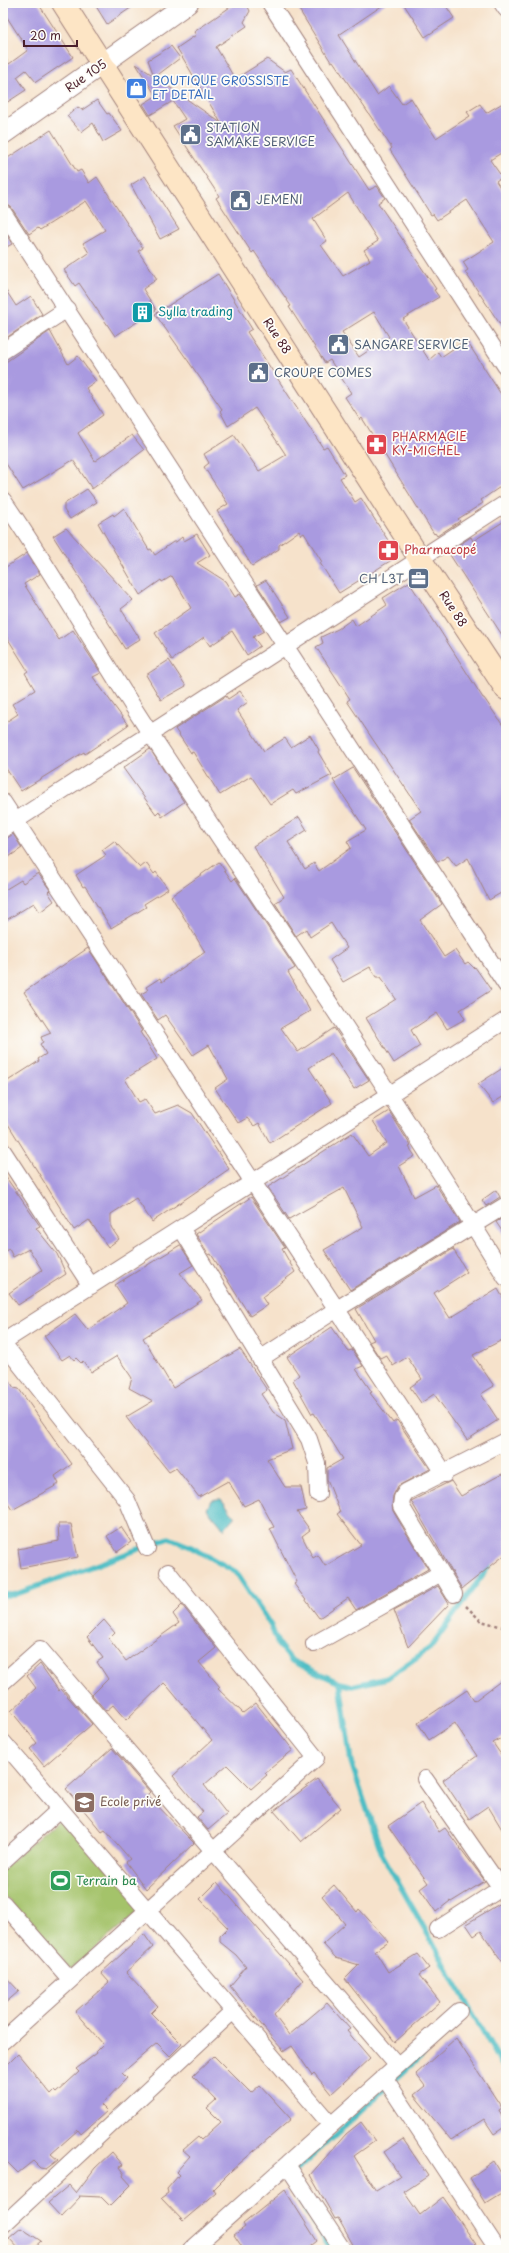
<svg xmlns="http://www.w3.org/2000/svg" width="509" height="2253" viewBox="0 0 509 2253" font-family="'Playpen Sans',sans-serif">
<rect width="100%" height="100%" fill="#fdfcf7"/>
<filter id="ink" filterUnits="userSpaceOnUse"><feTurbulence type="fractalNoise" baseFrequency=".025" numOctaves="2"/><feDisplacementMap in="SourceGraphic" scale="8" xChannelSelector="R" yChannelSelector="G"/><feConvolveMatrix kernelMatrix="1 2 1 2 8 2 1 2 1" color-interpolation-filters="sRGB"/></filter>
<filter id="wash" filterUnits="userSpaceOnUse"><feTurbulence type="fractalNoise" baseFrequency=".012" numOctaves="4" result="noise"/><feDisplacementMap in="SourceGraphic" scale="16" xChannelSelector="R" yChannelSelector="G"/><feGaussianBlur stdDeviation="0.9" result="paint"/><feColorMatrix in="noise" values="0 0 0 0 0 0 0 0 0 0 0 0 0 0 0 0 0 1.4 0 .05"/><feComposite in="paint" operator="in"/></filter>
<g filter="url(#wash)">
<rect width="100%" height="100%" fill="#f6e2cb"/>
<path fill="#a4c36b" stroke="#77714b" d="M61,1818l82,90 -72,61 -68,-75v-26z"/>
<path fill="#4fbec5" stroke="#4c6e78" d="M217,1499h4l14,17 -11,13 -17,-20 4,-9z"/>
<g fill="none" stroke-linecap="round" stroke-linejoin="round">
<path stroke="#4fbec5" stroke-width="5.5" d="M3,1595h11l155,-57 22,9 45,25 35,54 7,18 14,17 48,22 12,3 35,-8 43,-30 59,-82
M340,1683l11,79 31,92 124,218
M332,2250l-46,-70 162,-149"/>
</g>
<g id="blocks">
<path fill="#a99ae0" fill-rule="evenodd" d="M3,3h35l35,54 -37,25 -10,-12 -9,7 9,13 -23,15v-51l6,10 19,-14 -25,-39z
M94,3h44l-31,21z
M236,3h10l4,8 -6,11 3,4 -31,21 19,32 32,-20 18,13 6,-3 78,121 8,-4 8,12 -7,5 58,86 -2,1 5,7 -36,22 26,41 9,-8 3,5 25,-17 40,62v81l-25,17 2,3 -25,16 2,2 -23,15 -2,-3 -1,1 -72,-116 -2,2 -15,-23 6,-4 -21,-33 -5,3 -36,-56 2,-1 -37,-55 -2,2 -36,-55 3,-2 -46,-70 12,-7 -12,-18 -23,14 -7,-11 13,-8 -20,-32 18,12 -6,-16 23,-14 9,12 -25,19 66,46 -44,-75 19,-13 -2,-3zM348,193l30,48 -14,9 6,10 -27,16 -22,-31 6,-4 -14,-22zM374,312l15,25 -30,20 -17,-25z
M295,3h91l-47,32 38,60 12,-9 13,18 9,-6 25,40 34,-22 -3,-4 13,-8 6,9 20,-12v49l-16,10 12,17 -6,4 10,16v136l-41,-61 3,-2 -5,-8 31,-20 -27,-42 -30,20 -4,-6 -2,1 -41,-65 2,-2 -59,-87 -2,1z
M403,3h41l10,15 -29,19z
M97,100l10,14 2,-1 13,18 -19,11 -10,-19 -12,9 -14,-16 11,-9 4,3z
M51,130l26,42 4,-2 8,13 8,-6 46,71 -5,3 19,28 -14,10 13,21 -41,26 -36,-53 -4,3 -11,-16 25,-17 -6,-10 22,-13 -19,-29 -46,29 -2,-2 -9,6 -18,-27 -8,-4v-42z
M145,176l34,53 -19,10 -29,-54z
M3,229l9,15 -9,5z
M218,274l34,55 -5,3 76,116 4,-2 18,29 -5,3 15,24 6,-4 37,58 -59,37 -19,-30 2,-1 -18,-29 -3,2 -2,-4 -20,14v4l-27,17 -35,-55 11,-7 -24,-37 5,-4 -5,-9 30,-19 25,36 27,-16 -31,-47 -27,18 -8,-15 2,-2 -67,-95z
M3,286l13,20 15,-10 11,18 -36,24 -3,-4z
M50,331l18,33 10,-8 18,25 -10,7 17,27 -25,18 17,28 37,-26 12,15 -52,39 -19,-29 -50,30 -20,-31v-95z
M87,489l10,13 -27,17 -6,-9v-6z
M124,508l25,42 2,-1 4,6 18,-13h3l6,-5 2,4 13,-7 13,21 -13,8 28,18 10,16 5,-3 24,37 -11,6 7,9 -13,9 -15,-24 -22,15 -6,-9 -32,23 -17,-27 36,-25 -19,-32 -10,6 -1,-2 -21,15 -42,-72 15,-9 1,2z
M506,520v121l-58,-89 23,-15 2,4z
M66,528l67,72 -12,9 19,30 -15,10 -72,-113z
M27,553l13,21 -16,10 35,56 14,-10 28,43 -8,4 35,48 -43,29 -1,-2 -63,39 -18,-27v-40l15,-10 -6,-10 23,-14 -10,-17 3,-2 -25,-40v-62z
M266,580l24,37 -9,5 -24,-37z
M409,582l74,116h1l22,32v160l-17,10 -21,-42 -12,8 -8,-10 -10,6 -29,-43 12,-8 -74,-110 3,-2 -34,-52 7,-4 -2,-6 17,-8 14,-10 4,7 31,-21 -4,-7z
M169,660l17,26 -25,14 -15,-25z
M240,691l8,11 -11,8 27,41 21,-13 6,9 19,-12 9,15 -1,2 14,23 -36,19 -3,-4 -23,14 -19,-28 -31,19 -27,-43 -2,1 -16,-24 51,-33 2,3z
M150,749l34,53 -22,15 -3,-6 -3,3 -33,-46z
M353,768l89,136 -22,16 24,37 11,-7 10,14 3,-2 6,6 1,-1 16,23 -31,20 5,9 -18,10 -10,-16 -26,17 9,16 -26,17 -28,-45 30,-19 -15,-22h-4l-7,-10 -27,15 -13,-22 17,-12 -16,-25 -21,14 -4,-8 -10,7 -21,-33 9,-6 -31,-51 46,-29 8,13 -19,12 17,27 9,-6 5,8 32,-23 -4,-7 19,-11 -33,-50z
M13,834l9,14 -19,13v-20z
M114,841l26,27 6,-5 8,11 2,-2 12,17 -24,15 2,3 -35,21 -26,-42 -2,1 -7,-12 30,-20 -4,-5z
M219,862l13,19 3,-3 60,90 -7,4 22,39 -29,17 17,24 36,-24 35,52 -15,9 -23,-36 -22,15 23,35 -62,40 -11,-20 -5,3 -7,-8 -9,5 -23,-35 13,-9 -19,-34 -16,10 -28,-40 -7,5 -17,-26 7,-4 -2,-3 14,-9 2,4 43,-30 -34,-56z
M38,873l12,17 -2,2 6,9 -14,11 -6,-9 -31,19v-31l18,-11 2,3z
M88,948l54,83 -2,1 17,27 -32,20 14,23 6,-3 10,15 23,-9 14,8 37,56 -77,53 -16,-24 -25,16v13l8,12 -11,8 -19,-27 -15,10 -66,-106 -5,3v-43l36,-23 -1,-2 8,-5 -6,-10 3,-2 -2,-5 10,-4 -27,-41z
M506,1066v29l-13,8 -15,-19z
M389,1111l22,35 -2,1 6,9 -16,10 15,31 22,-12 24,37 -110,68 -26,-40 39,-23 -19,-39 -55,31 -21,-32 84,-54 16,23 19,-13 -14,-22z
M3,1173l37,53 -4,2 21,26 9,20 -48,31 -9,-12 33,-23 -13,-21 -16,8 -4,-8 -6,3z
M496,1190l4,7 -14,9 -4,-6z
M251,1197l34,51 -3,1 13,23 -33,25 5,8 -17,11 -39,-62 -2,1 -13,-21z
M506,1216v21l-10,-15z
M180,1245l13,20 -13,8 22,27 -59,38 30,50 67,-39 27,41 -6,4 12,18 12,8 7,29 -25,10 18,28h16l5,23 -9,2 13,18 -8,6 11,22 5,-3 7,11 36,-21 -24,-31 3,-2 -13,-33v-11l16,-9 -29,-46 -2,1 -19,-34 6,-5 -12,-18 45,-30 16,24 4,-1 11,16 -7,3 16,23 -2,1 23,30 4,-3 33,49 -32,17 -5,10 -1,9 1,6 35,58 -72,41 -8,-12 -29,20 -25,-34 3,-2 -27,-53 4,-2 -15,-28 -15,7 -16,-25 -29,16 -23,-29 -7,4 -28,-35 -15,-20 27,-16 -24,-13 3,-10 -15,-22 -26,16 -8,-11 -2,2 -5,-5 -2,2 -4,-5 -8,5 -18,-24 31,-22 13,16 39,-27 -12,-18z
M453,1249l14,23 -33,21 16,25 48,-29 8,14v35l-33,17 21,31 -13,8 17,26 -31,20 -33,-46 -13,9 -11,-16 12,-8 -15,-22 -14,9 -7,-11 -6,3 -11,-16 5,-2 -18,-31z
M3,1370l11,18 5,1 53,75 -17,12 4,8 -47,26 -9,-14z
M506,1472v82l-44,35 -51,-88 40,-20 10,15z
M58,1524h13l7,33 -57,11 -3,-19 41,-8z
M121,1527l10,15 -14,10 -10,-16z
M438,1586l11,18 -41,43 -14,-37z
M182,1605l34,43 -17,14 21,25 -2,2 25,24 13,-10 37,47 -28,23 2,2 -16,14 -24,-24 -23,20 23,29 -19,16 -11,-13 6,-5 -30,-36 39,-36 -44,-53 -4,-4 -38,37 -13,-15 -7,6 -14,-16 16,-16 -11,-17 6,-4 -16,-21 17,-17 11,13 -6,6 17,22 53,-38 -6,-9z
M40,1664l19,27 2,-2 31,35 -48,42 -14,-17 7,-6 -26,-32 25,-23 -9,-12z
M506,1677v59l-13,7 13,19v74l-18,-30 -19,13 -26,-39 34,-24 -21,-31 -1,-2 -26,17 -11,-17 49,-33 7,11z
M112,1748l38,44 -3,3 47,48 -48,46 -20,-27 4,-3 -25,-29 -3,2 -36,-43z
M317,1779l24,29 -40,34 -27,-31z
M421,1803l18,29 6,-4 40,53 -34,21 -1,-1 -14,11 -16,-23 8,-6 -40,-57z
M217,1882l86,98 -29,35 15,20 38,-32 23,26 -3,2 23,27 -39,36 -17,-21 -2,2 -20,-29 -8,5 -12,-13 -42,-52 16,-19 -10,-12 -16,-13v-6l8,-8 -28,-29z
M334,1885l23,27 2,-3 30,33 -14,9 13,21 30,-18 11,14 -10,7 21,27 -45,40 -50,-63 14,-14 -23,-7 -13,-14 22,-20 -23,-28z
M506,1900v67l-25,-36 -7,5 -8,-12z
M144,1934l9,13 -27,25 32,34 -7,7 31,31 -12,12 -13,-13 -35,30 5,5 -26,27 6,6 -26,23 -3,-4 -27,24 7,6 -12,9 -6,-1 -7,-7 -15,12 -15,-15v-89l15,-15 33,40 3,-3 2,2 23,-21 -3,-3 21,-16 -1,-2 7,-7 -28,-32 34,-30 -8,-9z
M3,1974l16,17 -16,14z
M456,2038l46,70 -3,2 7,16 -12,8 -10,-15 -33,21 -37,-45 11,-9 -9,-12z
M214,2056l37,37 9,-8 31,34 -59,51 -19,19 3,4 -33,28 -22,-23 7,-5 -1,-4 12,-14 -3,-3 14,-16 -7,-6 15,-13 3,3 20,-18 -14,-14 9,-8 -23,-24z
M361,2122l14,19 -21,15 22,35 24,-15 -16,-24 19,-13 25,37 -24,16 16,23 23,-18 37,53h-124l-18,-32 -3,1 -25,-44 36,-41z
M112,2152l11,13 -4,2 5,7 -1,2 8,9 -21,21 -9,-9 -22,-1 1,1 -19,20 -13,-14 21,-18 7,8 19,-25z
M494,2161l12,21v8l-21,13 -15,-25z
M285,2190l32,51 -11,9h-62l-10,-15 11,-8 -2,-3z
M21,2228l20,13 -10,9h-11l-11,-12z"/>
</g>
</g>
<g filter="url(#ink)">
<use href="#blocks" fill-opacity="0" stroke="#a0807b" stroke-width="1"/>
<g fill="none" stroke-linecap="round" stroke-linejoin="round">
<defs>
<path id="minor" d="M270,3l236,364
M502,3l4,6
M3,212l503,773
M3,351l64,-42
M3,500c53,77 98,159 149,236 119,180 241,358 354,542
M3,802l442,672
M3,829l503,-326
M3,1151l88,135
M181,1228l128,211 8,24 1,31
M3,1342l503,-322
M3,1343l124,157 20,48
M260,1359l77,-50 169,-104
M454,1594l-53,-88 1,-8 4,-6 100,-51
M314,1644l127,-71
M3,1682l37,-33 357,416
M3,1742l328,383
M425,1779l76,109
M3,1861l57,-52
M3,1903l67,76
M438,1929l68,-44
M3,2041l313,-283 -148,-186
M384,2077l114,173
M287,2165l56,85
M3,2225l230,-214
M191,2250l268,-239"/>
<path id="tertiary" d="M3,134l185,-131"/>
<path id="secondary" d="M63,3l357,556 86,130"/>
</defs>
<use href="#minor" stroke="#a0807b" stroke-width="18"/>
<use href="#tertiary" stroke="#a0807b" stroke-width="22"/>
<use href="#secondary" stroke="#a0807b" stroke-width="24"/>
<path stroke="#a0807b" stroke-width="2.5" stroke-dasharray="3 3" stroke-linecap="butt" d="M466,1606l15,15 22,6 3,7"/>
<use href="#minor" stroke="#fff" stroke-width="16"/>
<use href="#tertiary" stroke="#fff" stroke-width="20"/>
<use href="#secondary" stroke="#fde5c5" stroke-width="22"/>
</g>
</g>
<defs>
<symbol id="shop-square" viewBox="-11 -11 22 22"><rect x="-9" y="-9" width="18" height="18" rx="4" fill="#3f7fe0" stroke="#fdfcf7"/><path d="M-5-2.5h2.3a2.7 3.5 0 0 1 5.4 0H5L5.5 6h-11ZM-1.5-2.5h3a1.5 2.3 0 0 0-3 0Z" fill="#fff"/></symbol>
<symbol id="civic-square" viewBox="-11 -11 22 22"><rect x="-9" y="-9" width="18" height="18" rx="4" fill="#5c6f8a" stroke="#fdfcf7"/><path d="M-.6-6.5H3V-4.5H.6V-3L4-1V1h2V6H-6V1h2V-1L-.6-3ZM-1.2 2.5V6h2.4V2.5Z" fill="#fff"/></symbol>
<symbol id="building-square" viewBox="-11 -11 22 22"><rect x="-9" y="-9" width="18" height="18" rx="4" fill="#0f9aa8" stroke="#fdfcf7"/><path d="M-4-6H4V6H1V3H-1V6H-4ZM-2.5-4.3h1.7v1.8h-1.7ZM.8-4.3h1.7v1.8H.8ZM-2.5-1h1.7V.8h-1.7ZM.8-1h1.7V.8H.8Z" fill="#fff"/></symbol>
<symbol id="pharmacy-square" viewBox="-11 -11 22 22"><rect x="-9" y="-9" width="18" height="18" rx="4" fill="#e0444e" stroke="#fdfcf7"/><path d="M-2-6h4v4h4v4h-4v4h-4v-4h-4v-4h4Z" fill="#fff"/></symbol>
<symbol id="office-square" viewBox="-11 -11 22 22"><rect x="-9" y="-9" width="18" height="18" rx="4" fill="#5c6f8a" stroke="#fdfcf7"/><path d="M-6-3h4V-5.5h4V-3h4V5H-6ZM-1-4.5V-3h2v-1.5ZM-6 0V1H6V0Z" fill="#fff"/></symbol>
<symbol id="school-square" viewBox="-11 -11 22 22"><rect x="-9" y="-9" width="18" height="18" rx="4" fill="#8d6e63" stroke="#fdfcf7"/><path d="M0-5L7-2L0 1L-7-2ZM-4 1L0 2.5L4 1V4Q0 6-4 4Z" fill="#fff"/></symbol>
<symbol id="stadium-square" viewBox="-11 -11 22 22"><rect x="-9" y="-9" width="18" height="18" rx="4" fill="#2e9e5b" stroke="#fdfcf7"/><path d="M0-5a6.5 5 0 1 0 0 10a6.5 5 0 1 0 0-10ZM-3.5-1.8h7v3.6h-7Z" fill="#fff"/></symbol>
</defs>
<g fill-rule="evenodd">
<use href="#shop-square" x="124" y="76" width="25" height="25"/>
<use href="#civic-square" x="178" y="122" width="25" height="25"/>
<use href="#civic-square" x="228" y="188" width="25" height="25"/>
<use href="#building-square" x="130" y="300" width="25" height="25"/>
<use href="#civic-square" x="326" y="332" width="25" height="25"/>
<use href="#civic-square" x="246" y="360" width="25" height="25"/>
<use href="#pharmacy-square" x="364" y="432" width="25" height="25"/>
<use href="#pharmacy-square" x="376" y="538" width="25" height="25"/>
<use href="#office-square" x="406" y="566" width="25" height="25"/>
<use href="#school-square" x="72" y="1790" width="25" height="25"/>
<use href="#stadium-square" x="48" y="1868" width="25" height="25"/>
</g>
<g text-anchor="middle" stroke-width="3.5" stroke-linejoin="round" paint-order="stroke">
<g font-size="12" fill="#4a1f2b" stroke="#fdfcf7">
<text transform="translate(86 76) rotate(-35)" y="4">Rue 105</text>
<text transform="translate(277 336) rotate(57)" y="4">Rue 88</text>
<text transform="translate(453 609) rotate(57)" y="4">Rue 88</text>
</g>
<g font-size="12" fill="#366cbe" stroke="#fdfcf7" text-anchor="start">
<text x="152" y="85">BOUTIQUE GROSSISTE<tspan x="152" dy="14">ET DETAIL</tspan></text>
</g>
<g font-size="12" fill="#4e5e75" stroke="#fdfcf7" text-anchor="start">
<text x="206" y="132">STATION<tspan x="206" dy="14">SAMAKE SERVICE</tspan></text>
<text x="256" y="204">JEMENI</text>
<text x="354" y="349">SANGARE SERVICE</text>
<text x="274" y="377">CROUPE COMES</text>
<text x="404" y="583" text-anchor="end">CH L3T</text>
</g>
<g font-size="12" fill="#0d838f" stroke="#fdfcf7" text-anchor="start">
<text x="158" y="316">Sylla trading</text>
</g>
<g font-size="12" fill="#be3a42" stroke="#fdfcf7" text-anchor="start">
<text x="392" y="441">PHARMACIE<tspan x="392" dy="14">KY-MICHEL</tspan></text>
<text x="404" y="554">Pharmacopé</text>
</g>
<g font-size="12" fill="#785e54" stroke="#fdfcf7" text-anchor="start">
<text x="100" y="1806">Ecole privé</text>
</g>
<g font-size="12" fill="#27864d" stroke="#fdfcf7" text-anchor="start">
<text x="76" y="1885">Terrain ba</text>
</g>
</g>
<rect width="509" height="2253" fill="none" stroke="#fdfcf7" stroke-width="16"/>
<path d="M24 40v6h53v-6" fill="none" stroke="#4a1f2b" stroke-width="2"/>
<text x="30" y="40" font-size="12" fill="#4a1f2b" stroke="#fdfcf7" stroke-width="3" paint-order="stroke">20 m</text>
</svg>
